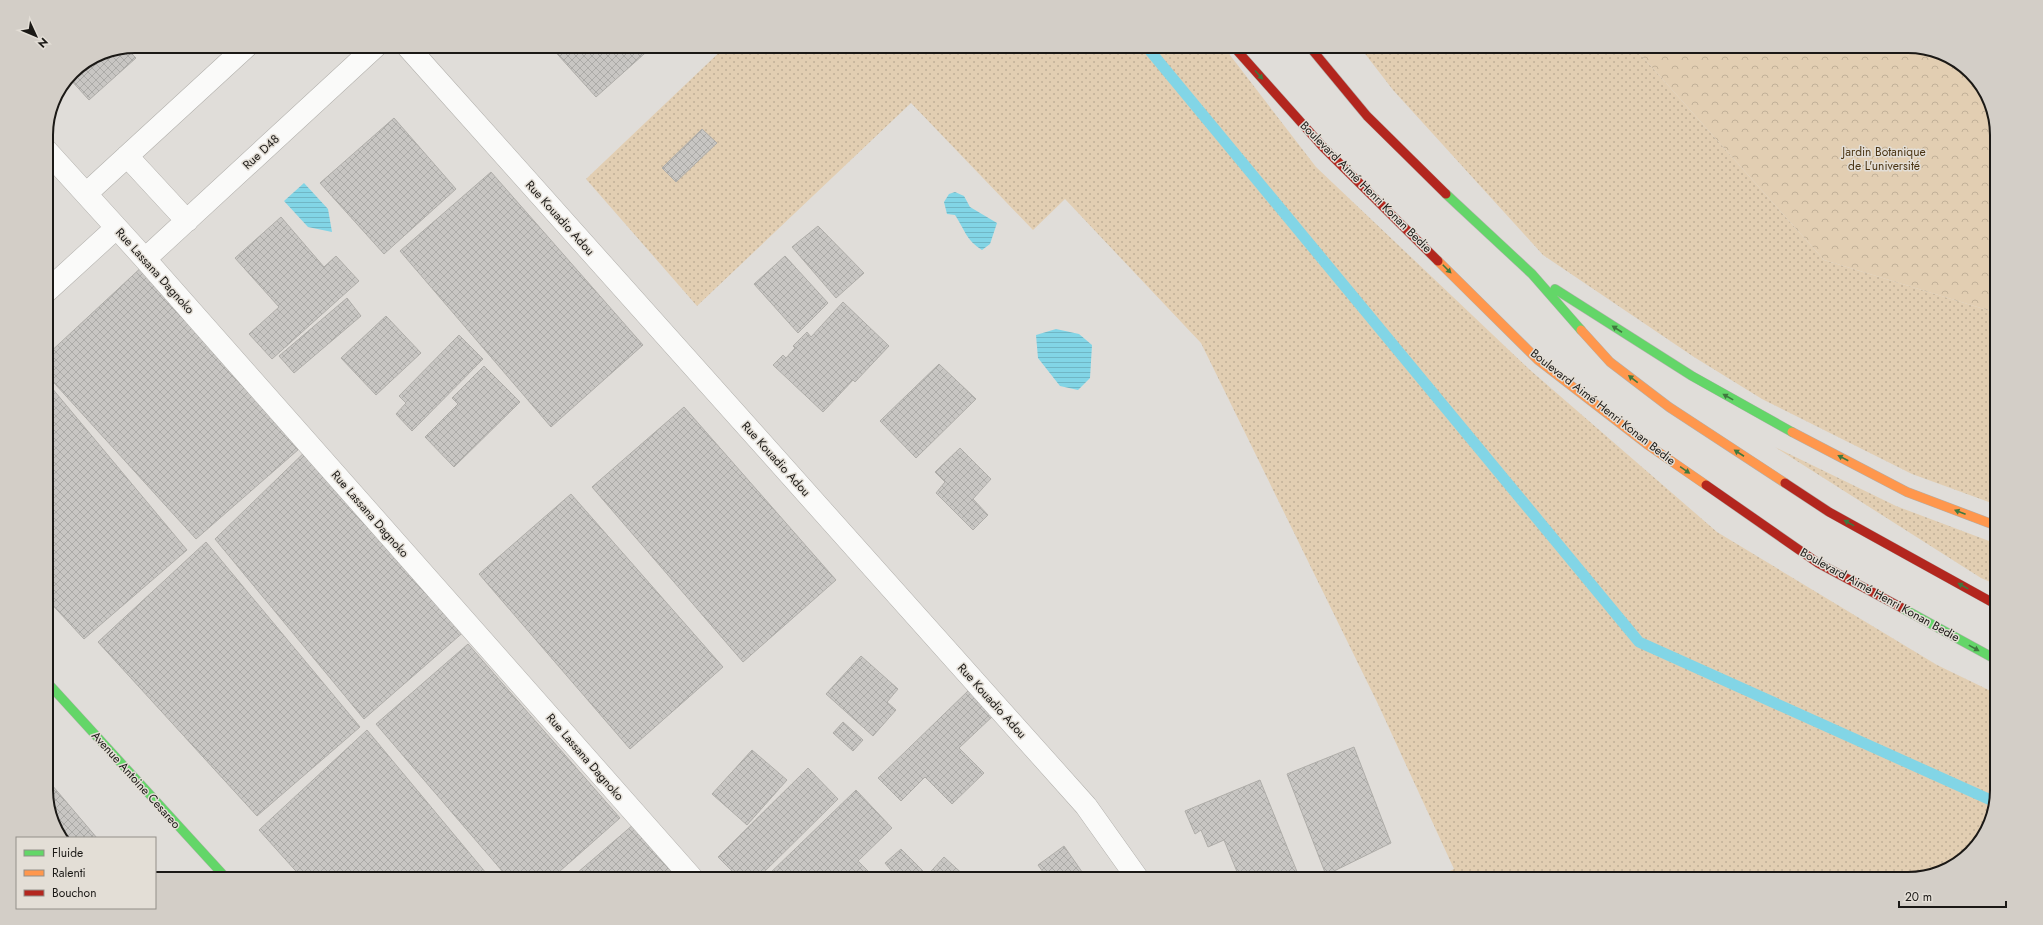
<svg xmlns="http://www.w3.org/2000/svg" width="2043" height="925" viewBox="0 0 2043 925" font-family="Jost,sans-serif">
<defs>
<pattern id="green-dots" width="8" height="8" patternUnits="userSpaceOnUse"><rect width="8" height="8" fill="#e2ceb2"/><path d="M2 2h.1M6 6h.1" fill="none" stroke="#c1b098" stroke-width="1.8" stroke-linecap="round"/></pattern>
<pattern id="forest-crowns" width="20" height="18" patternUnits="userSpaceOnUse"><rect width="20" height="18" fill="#e2ceb2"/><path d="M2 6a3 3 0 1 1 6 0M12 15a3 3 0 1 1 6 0" fill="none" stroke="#c1b098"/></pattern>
<pattern id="water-rules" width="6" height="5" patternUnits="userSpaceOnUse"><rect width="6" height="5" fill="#82d5e6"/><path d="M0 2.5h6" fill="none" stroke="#70b6c5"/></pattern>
<pattern id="building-cross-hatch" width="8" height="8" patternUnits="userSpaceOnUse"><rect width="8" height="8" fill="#c8c6c3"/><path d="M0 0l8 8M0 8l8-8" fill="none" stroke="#abaaa7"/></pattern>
</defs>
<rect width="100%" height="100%" fill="#e0ddd9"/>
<path fill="url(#green-dots)" d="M726,46h497l93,121 214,203 187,162 220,133 60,29v96l-7,34 -32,40 -50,15h-474l20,-10 -76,-165 -177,-361 -136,-144 -32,31 -122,-127 -214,203 -111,-127z
M1359,46h274l191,214 173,53v192l-85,-31 -150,-75 -68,-42 -151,-102 -150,-165z
M1775,447l121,59 101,38v41l-16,-7z"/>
<path fill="url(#forest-crowns)" d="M1633,46h275l34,7 40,32 15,44v184l-173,-53z"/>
<path fill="url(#water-rules)" d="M304,183l24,26 4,23 -24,-5 -24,-26z
M955,192l9,4 6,11 27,16 -7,21 -8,6c-16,-10 -17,-20 -27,-35l-8,-1 -3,-12 5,-8z
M1056,329l23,5 13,11 -2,33 -12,12 -18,-4 -22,-28 -2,-23z"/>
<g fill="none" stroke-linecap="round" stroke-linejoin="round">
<path stroke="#82d5e6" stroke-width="11" d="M1146,46l493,596 356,160"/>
</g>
<path fill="url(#building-cross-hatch)" stroke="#afada9" d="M550,46h103l-57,51z
M126,48l10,10 -47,42 -21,-23 4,-5 29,-19z
M394,118l62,71 -72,65 -64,-71z
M702,129l15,14 -41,39 -14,-14z
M491,172l152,173 -92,82 -151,-176z
M281,217l43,50 12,-11 23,25 -87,78 -23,-25 30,-27 -44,-49z
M818,226l46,47 -28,25 -44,-51z
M785,256l43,47 -30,30 -44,-49z
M145,264l154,185 -103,90 -150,-165v-18z
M347,298l14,18 -67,57 -15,-17z
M843,302l46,44 -34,36 -2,-2 -30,32 -50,-47 10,-10 3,3 9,-10 -2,-2 14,-14 4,5z
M386,316l35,37 -45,42 -35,-37z
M459,335l24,24 -71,72 -16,-17 10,-11 -7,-7z
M939,364l37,35 -60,59 -36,-37z
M484,366l36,36 -66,65 -29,-30 33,-33 -6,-6z
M46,381l141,169 -103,89 -38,-41z
M684,407l152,173 -93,82 -151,-175z
M313,444l154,185 -103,90 -149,-180z
M960,448l31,31 -18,20 15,16 -15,15 -37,-37 9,-11 -10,-10z
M571,494l152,173 -93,82 -151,-175z
M206,542l154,185 -103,89 -159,-174z
M468,644l152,174 -69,61h-42l-133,-155z
M861,656l37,33 -11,13 9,8 -23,26 -47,-42z
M970,689l25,25 -36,34 25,25 -32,31 -27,-27 -24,24 -23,-23z
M843,722l20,18 -10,11 -20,-18z
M367,730l124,149h-188l-44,-49z
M1354,747l37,96 -65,32 -39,-101z
M752,750l35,30 -40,45 -35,-31z
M808,768l30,31 -81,80h-17l-22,-22z
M46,778l51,60h-35l-16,-42z
M1260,780l40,99h-60l-16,-39 -16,7 -7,-17 -6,4 -10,-23z
M856,790l36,38 -34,33 18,18h-112z
M634,824l49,55h-113z
M1064,846l23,33h-39l-10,-14z
M901,849l25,25 -5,5h-23l-13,-16z
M944,857l24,22h-44z"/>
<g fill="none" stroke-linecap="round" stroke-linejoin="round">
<defs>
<path id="street" d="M407,46l679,760 52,73
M46,150l99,109 548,620
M127,156l60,65
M87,193l160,-147
M145,259l231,-213
M46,292l70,-64"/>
<path id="fast" d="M1446,194l86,80 49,56
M1555,289l137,87 100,56
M1902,608l95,52
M46,681l181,198"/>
<path id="slow" d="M1438,261l100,99 110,85 58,40
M1581,330l29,32 59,45 116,76
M1792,432l115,60 90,34"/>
<path id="jam" d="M1233,46l90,101 115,114
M1309,46l58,70 79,78
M1785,483l44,29 168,93
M1706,485l112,78 84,45"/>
</defs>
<use href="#street" stroke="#b2b0ac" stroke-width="23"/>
<use href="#fast" stroke="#b2b0ac" stroke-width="10"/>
<use href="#slow" stroke="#b2b0ac" stroke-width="10"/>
<use href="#jam" stroke="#b2b0ac" stroke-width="10"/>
<use href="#street" stroke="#fafaf9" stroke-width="22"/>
<use href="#fast" stroke="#63d668" stroke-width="9"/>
<use href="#slow" stroke="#ff974d" stroke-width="9"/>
<use href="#jam" stroke="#b3261e" stroke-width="9"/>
</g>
<defs><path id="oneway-solid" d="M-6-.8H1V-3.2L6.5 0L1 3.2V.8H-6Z"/></defs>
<g fill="#3f783f">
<use href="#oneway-solid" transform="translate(1259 75) rotate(48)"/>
<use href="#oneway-solid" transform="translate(1447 269) rotate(45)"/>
<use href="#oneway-solid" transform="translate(1617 329) rotate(-147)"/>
<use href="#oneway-solid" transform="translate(1633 379) rotate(-142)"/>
<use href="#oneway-solid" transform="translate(1728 397) rotate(-151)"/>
<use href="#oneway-solid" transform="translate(1739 453) rotate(-147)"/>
<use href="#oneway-solid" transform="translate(1843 458) rotate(-152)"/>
<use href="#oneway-solid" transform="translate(1685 470) rotate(35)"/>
<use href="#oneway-solid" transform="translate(1960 512) rotate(-159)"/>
<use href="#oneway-solid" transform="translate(1849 523) rotate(-151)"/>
<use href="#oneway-solid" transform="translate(1963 586) rotate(-151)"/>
<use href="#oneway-solid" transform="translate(1974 648) rotate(29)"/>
</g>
<g text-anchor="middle" stroke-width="3" stroke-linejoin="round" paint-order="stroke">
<g font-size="12" fill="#1b1916" stroke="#e3ded6">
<text transform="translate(261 152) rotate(-43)" y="4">Rue D48</text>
<text transform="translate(1366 187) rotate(45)" y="4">Boulevard Aimé Henri Konan Bedie</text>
<text transform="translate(560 218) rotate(48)" y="4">Rue Kouadio Adou</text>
<text transform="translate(155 271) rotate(48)" y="4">Rue Lassana Dagnoko</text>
<text transform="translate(1603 407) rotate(38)" y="4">Boulevard Aimé Henri Konan Bedie</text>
<text transform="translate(776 459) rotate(48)" y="4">Rue Kouadio Adou</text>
<text transform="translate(370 514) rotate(49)" y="4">Rue Lassana Dagnoko</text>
<text transform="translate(1880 595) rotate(29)" y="4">Boulevard Aimé Henri Konan Bedie</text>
<text transform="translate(992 701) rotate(48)" y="4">Rue Kouadio Adou</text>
<text transform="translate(585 757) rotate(49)" y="4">Rue Lassana Dagnoko</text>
<text transform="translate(136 780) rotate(48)" y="4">Avenue Antoine Cesareo</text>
</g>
<g font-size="12" fill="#4b3514" stroke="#e3ded6">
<text x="1884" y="156">Jardin Botanique<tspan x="1884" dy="14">de L'université</tspan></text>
</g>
</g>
<path d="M0 0H2043V925H0ZM135 53H1908A82 82 0 0 1 1990 135V790A82 82 0 0 1 1908 872H135A82 82 0 0 1 53 790V135A82 82 0 0 1 135 53Z" fill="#d3cec7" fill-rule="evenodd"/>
<path fill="none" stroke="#1b1916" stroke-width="2" d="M135 53H1908A82 82 0 0 1 1990 135V790A82 82 0 0 1 1908 872H135A82 82 0 0 1 53 790V135A82 82 0 0 1 135 53Z"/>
<rect x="16" y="837" width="140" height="72" fill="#e3ded6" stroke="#938f89"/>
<rect x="24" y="850" width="20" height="6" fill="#63d668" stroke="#938f89"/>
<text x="52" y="857" font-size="12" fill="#1b1916">Fluide</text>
<rect x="24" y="870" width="20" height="6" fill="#ff974d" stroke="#938f89"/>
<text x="52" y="877" font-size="12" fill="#1b1916">Ralenti</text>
<rect x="24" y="890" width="20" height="6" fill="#b3261e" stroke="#938f89"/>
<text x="52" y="897" font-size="12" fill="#1b1916">Bouchon</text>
<g transform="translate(36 36) rotate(134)" stroke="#e3ded6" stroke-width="3" paint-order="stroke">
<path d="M0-3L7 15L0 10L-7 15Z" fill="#1b1916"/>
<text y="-6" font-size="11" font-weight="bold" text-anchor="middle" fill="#1b1916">N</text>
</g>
<path d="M1899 901v6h107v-6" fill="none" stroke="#1b1916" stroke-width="2"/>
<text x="1905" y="901" font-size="12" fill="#1b1916" stroke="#e3ded6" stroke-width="3" paint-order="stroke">20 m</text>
</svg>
